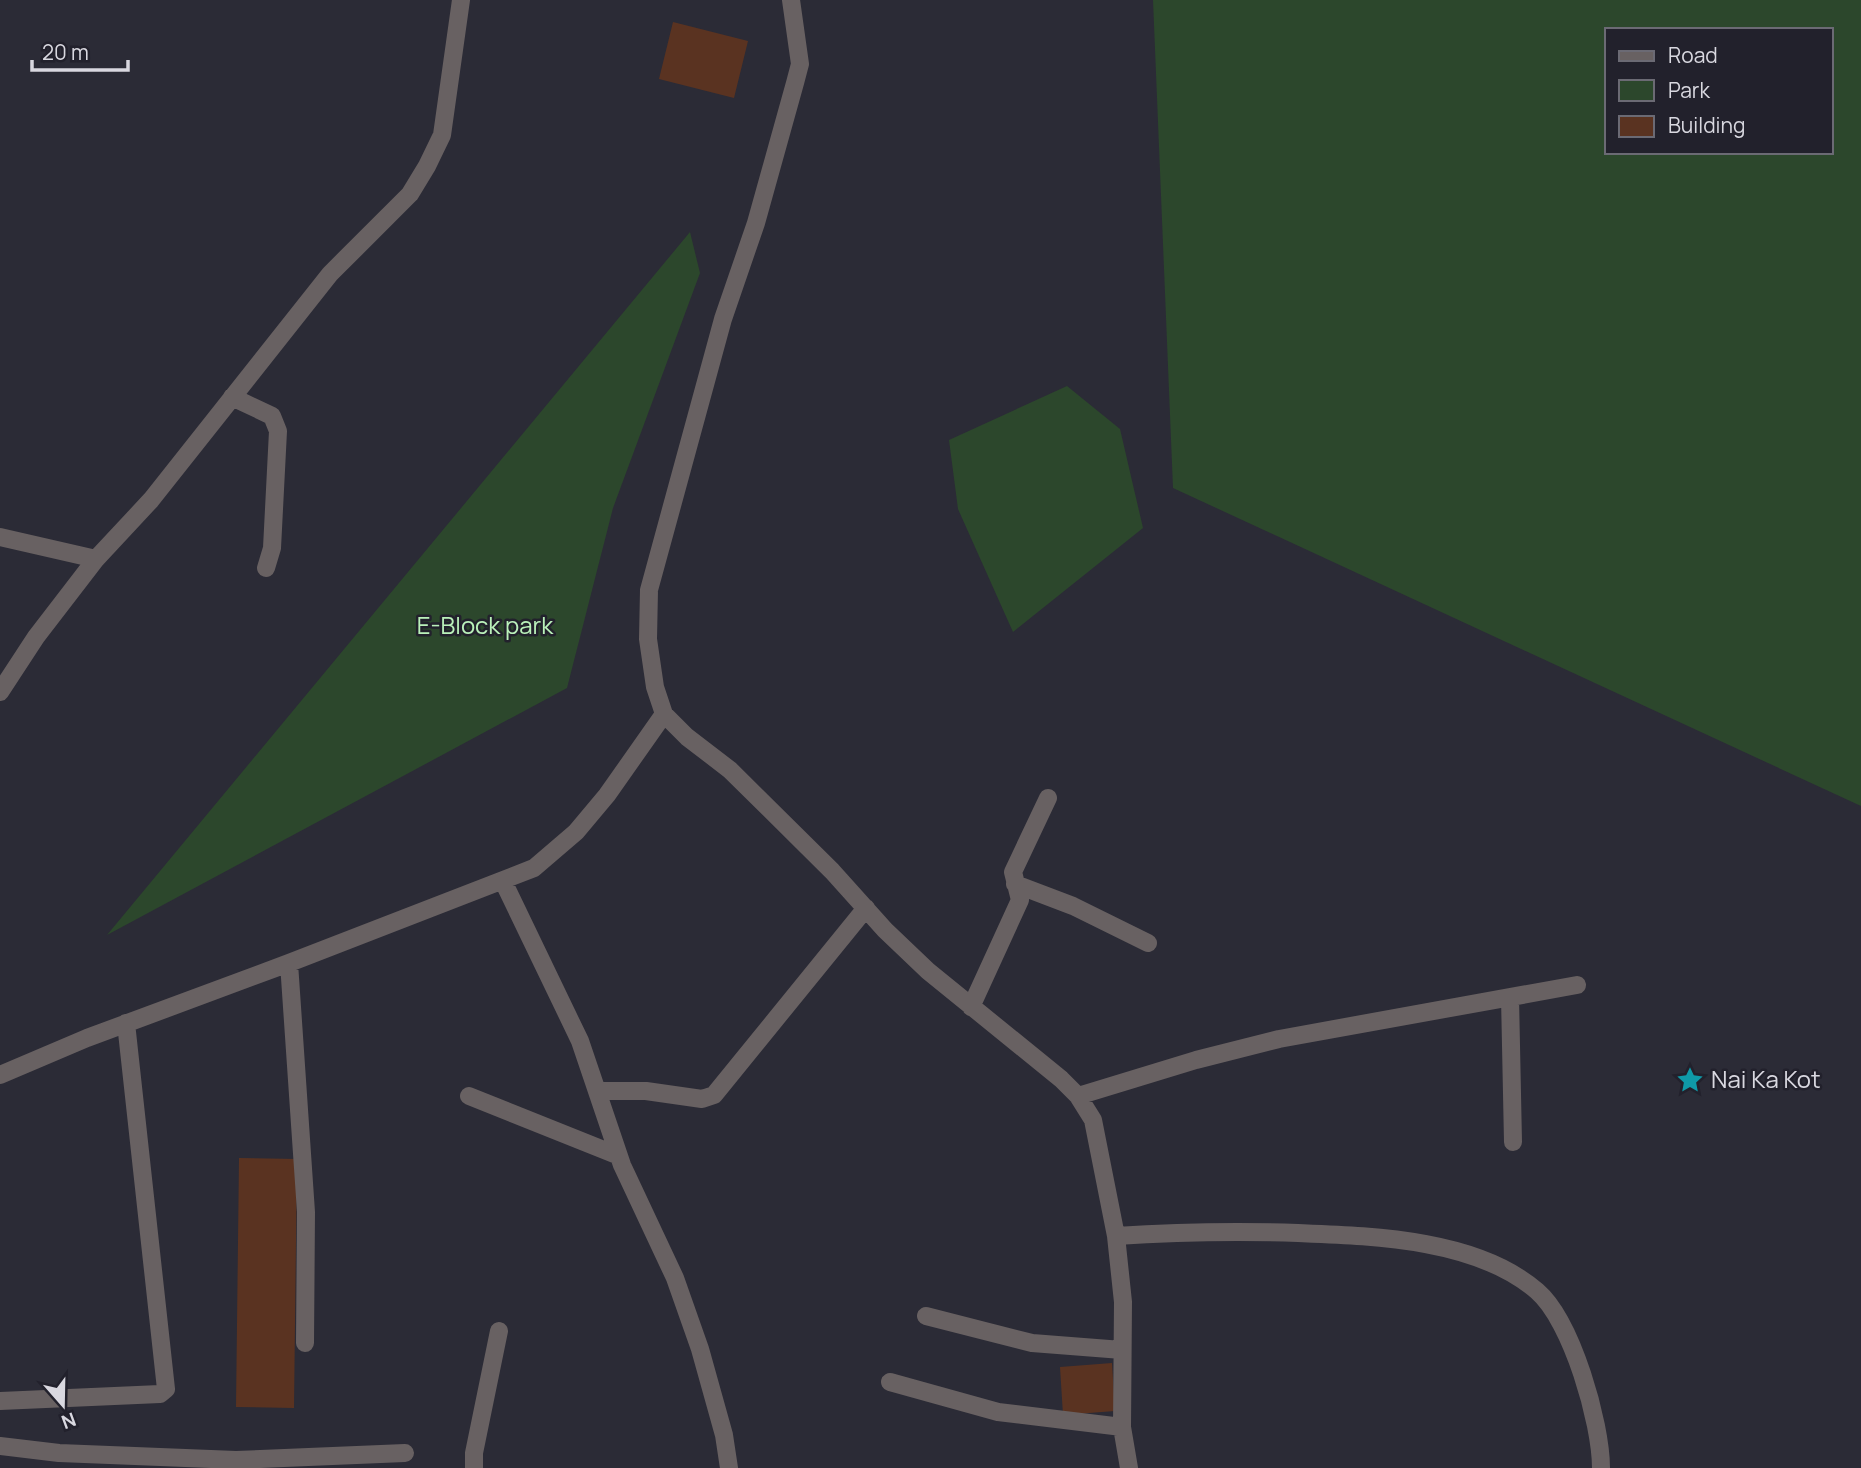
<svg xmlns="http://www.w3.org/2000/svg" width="1861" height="1468" viewBox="0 0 1861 1468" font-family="Manrope,sans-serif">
<rect width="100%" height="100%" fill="#2b2b36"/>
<path fill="#2c472c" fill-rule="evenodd" d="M1153,0h708v806l-688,-318zM1607,30h224v122h-224z
M690,232l10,41 -87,235 -46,180 -460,247z
M1067,386l53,43 23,99 -130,104 -55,-123 -9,-69z"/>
<path fill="#5a3321" d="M673,22l75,19 -14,57 -75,-19z
M239,1158l58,1 -3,249 -58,-1z
M1112,1363l3,48 -52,4 -3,-48z"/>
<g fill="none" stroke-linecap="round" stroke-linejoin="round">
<path stroke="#686162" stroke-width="18" d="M791,0l9,64 -5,19 -39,140 -33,96 -74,271 -1,49 7,48 9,27 23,23 43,33 102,101 53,59 43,41 133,108 17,17 15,24 23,116 7,66 -1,125 7,41
M232,397l40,19 6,15 -6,117 -6,20
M0,537l96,22
M0,692l36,-55 60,-78 55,-59 179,-226 80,-80 17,-28 15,-31 19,-135
M503,881l77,160 42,124 53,113 25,71 24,86 5,33
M1015,884l58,22 75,37
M289,963l17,249 -1,131
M1510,997l3,145
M971,1007l49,-107 -7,-28 35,-74
M0,1075l87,-37 202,-75 245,-95 42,-36 31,-37 57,-81
M598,1091h48l56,8 12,-4 152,-187
M469,1096l150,60
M1078,1096l118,-36 83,-21 298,-54
M1116,1236c61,-4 121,-5 182,-3 75,3 179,6 239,58 35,30 64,132 64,177
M926,1316l106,27 90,7
M890,1382l108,30 124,15
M0,1401l160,-7 6,-5 -40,-366
M0,1446l59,7 177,7 169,-7
M474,1468v-15l25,-122"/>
</g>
<defs>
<symbol id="sight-bare" viewBox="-9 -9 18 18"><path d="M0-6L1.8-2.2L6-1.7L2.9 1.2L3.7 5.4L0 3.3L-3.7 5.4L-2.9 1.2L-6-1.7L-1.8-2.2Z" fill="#0f9aa8" stroke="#22212c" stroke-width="2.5" paint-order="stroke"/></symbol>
</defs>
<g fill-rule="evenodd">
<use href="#sight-bare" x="1671" y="1061" width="38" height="38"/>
</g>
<g text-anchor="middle" stroke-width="5" stroke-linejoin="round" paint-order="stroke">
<g font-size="24" fill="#baf1ba" stroke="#22212c">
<text x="485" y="634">E-Block park</text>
</g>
<g font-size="24" fill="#d9d8e0" stroke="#22212c" text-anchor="start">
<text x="1711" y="1088">Nai Ka Kot</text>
</g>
</g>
<rect x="1605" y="28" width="228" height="126" fill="#22212c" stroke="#6b6a74" stroke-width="2"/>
<rect x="1619" y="51" width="35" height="10" fill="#686162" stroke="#6b6a74" stroke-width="2"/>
<text x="1668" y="63" font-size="21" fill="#d9d8e0">Road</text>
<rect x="1619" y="80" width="35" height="21" fill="#2c472c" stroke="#6b6a74" stroke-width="2"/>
<text x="1668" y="98" font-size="21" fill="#d9d8e0">Park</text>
<rect x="1619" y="116" width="35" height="21" fill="#5a3321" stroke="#6b6a74" stroke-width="2"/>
<text x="1668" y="133" font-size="21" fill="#d9d8e0">Building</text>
<g transform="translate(63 1405) rotate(160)" stroke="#22212c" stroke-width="5" paint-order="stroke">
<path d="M0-5L12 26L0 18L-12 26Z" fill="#d9d8e0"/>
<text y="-10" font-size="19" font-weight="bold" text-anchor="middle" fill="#d9d8e0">N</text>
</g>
<path d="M32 60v10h96v-10" fill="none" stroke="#d9d8e0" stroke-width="3.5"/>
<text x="42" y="60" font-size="21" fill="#d9d8e0" stroke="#22212c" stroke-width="5" paint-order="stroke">20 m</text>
</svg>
